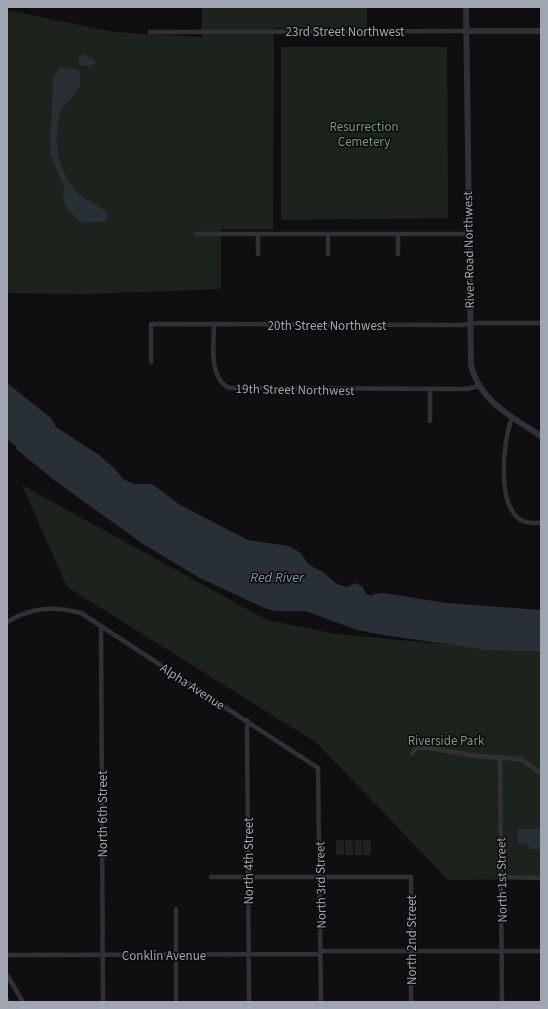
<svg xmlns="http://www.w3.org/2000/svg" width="548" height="1009" viewBox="0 0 548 1009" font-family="'Source Sans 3',sans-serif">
<rect width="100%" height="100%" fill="#0f0f11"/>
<path fill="#1c231c" d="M202,7h165v21h-93l-1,201h-52v60l-134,5 -80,-1v-283l107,22 88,5z
M281,47h166l1,171 -167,2z
M22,485l245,135 69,14 205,19v226l-93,1 -131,-137 -250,-156z
M336,840h8v15h-8z
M345,840h8v15h-8z
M354,840h8v15h-7z
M363,840h8v15h-8z"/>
<path fill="#283036" d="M83,54l12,7 -1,3 -4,2 -10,-1 -2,-6z
M67,68l11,2c9,19 -8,26 -17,41 -2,3 -2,8 -3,12 -4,23 1,47 16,66 9,12 25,14 34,25l-4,8 -22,1 -15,-14 -4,-9 1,-13 -14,-34 3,-76 6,-8z
M7,383l44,35 5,9 43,28 16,14 8,10 11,5h18l28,21 68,35 41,6 12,7 7,11 15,8 14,12 10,3 8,-4 8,4 3,7 6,2 2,-2 9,-1 64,10 94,7v42l-53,-2 -105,-15 -26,-5 -51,-19h-31l-13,-4 -64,-30 -55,-33 -89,-64 -38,-31v-3l-9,-7z
M518,829h23l-1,20h-11v-5l-11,-1z"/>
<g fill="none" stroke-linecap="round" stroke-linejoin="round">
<path stroke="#303135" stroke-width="4.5" d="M150,32l316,-1
M196,234h272
M258,234v20
M328,234v20
M398,254v-20
M214,324c0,21 -6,53 15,64l238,1 11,-3
M151,362v-38l311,1 15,-2h64
M430,389v32
M512,418c-9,23 -15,82 6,100 6,5 15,5 23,5
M7,622c25,-15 46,-16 74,-9l237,155 3,234
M101,627l2,375
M247,720l2,282
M412,754l4,-6h13l48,8 43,3 21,14
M500,757l2,245
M211,877h200v125
M501,877l40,1
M176,909v93
M320,951h221
M7,955l313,-1
M7,975l16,27"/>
<path stroke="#303135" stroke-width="6" d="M466,7l5,358c8,36 41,52 70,71
M466,31h75"/>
<defs>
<path id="rail" d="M7,999l2,3"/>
</defs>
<use href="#rail" stroke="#47494e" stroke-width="3"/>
<use href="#rail" stroke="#0a0a0b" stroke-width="1.5" stroke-dasharray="4.5" stroke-linecap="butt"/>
</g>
<g text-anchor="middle" stroke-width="3" stroke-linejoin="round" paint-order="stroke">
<g font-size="13" fill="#a0a6b1" stroke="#0a0a0b">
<text x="345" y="36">23rd Street Northwest</text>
<text transform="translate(468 250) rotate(-91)" y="5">River Road Northwest</text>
<text x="327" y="330">20th Street Northwest</text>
<text transform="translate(295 389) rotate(1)" y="5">19th Street Northwest</text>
<text transform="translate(193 686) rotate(33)" y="5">Alpha Avenue</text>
<text transform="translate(102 814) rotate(-90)" y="5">North 6th Street</text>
<text transform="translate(248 861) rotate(-90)" y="5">North 4th Street</text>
<text transform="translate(501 880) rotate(-91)" y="5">North 1st Street</text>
<text transform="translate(320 885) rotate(-91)" y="5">North 3rd Street</text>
<text transform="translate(411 940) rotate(-90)" y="5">North 2nd Street</text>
<text x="164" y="960">Conklin Avenue</text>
</g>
<g font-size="13" fill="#779c78" stroke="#0a0a0b">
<text x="364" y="131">Resurrection<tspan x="364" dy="15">Cemetery</tspan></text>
<text x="446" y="745">Riverside Park</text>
</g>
<g font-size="14" font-style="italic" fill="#7796ad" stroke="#0a0a0b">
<text x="277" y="582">Red River</text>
</g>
</g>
<rect width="548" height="1009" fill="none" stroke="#a0a6b1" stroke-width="16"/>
</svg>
